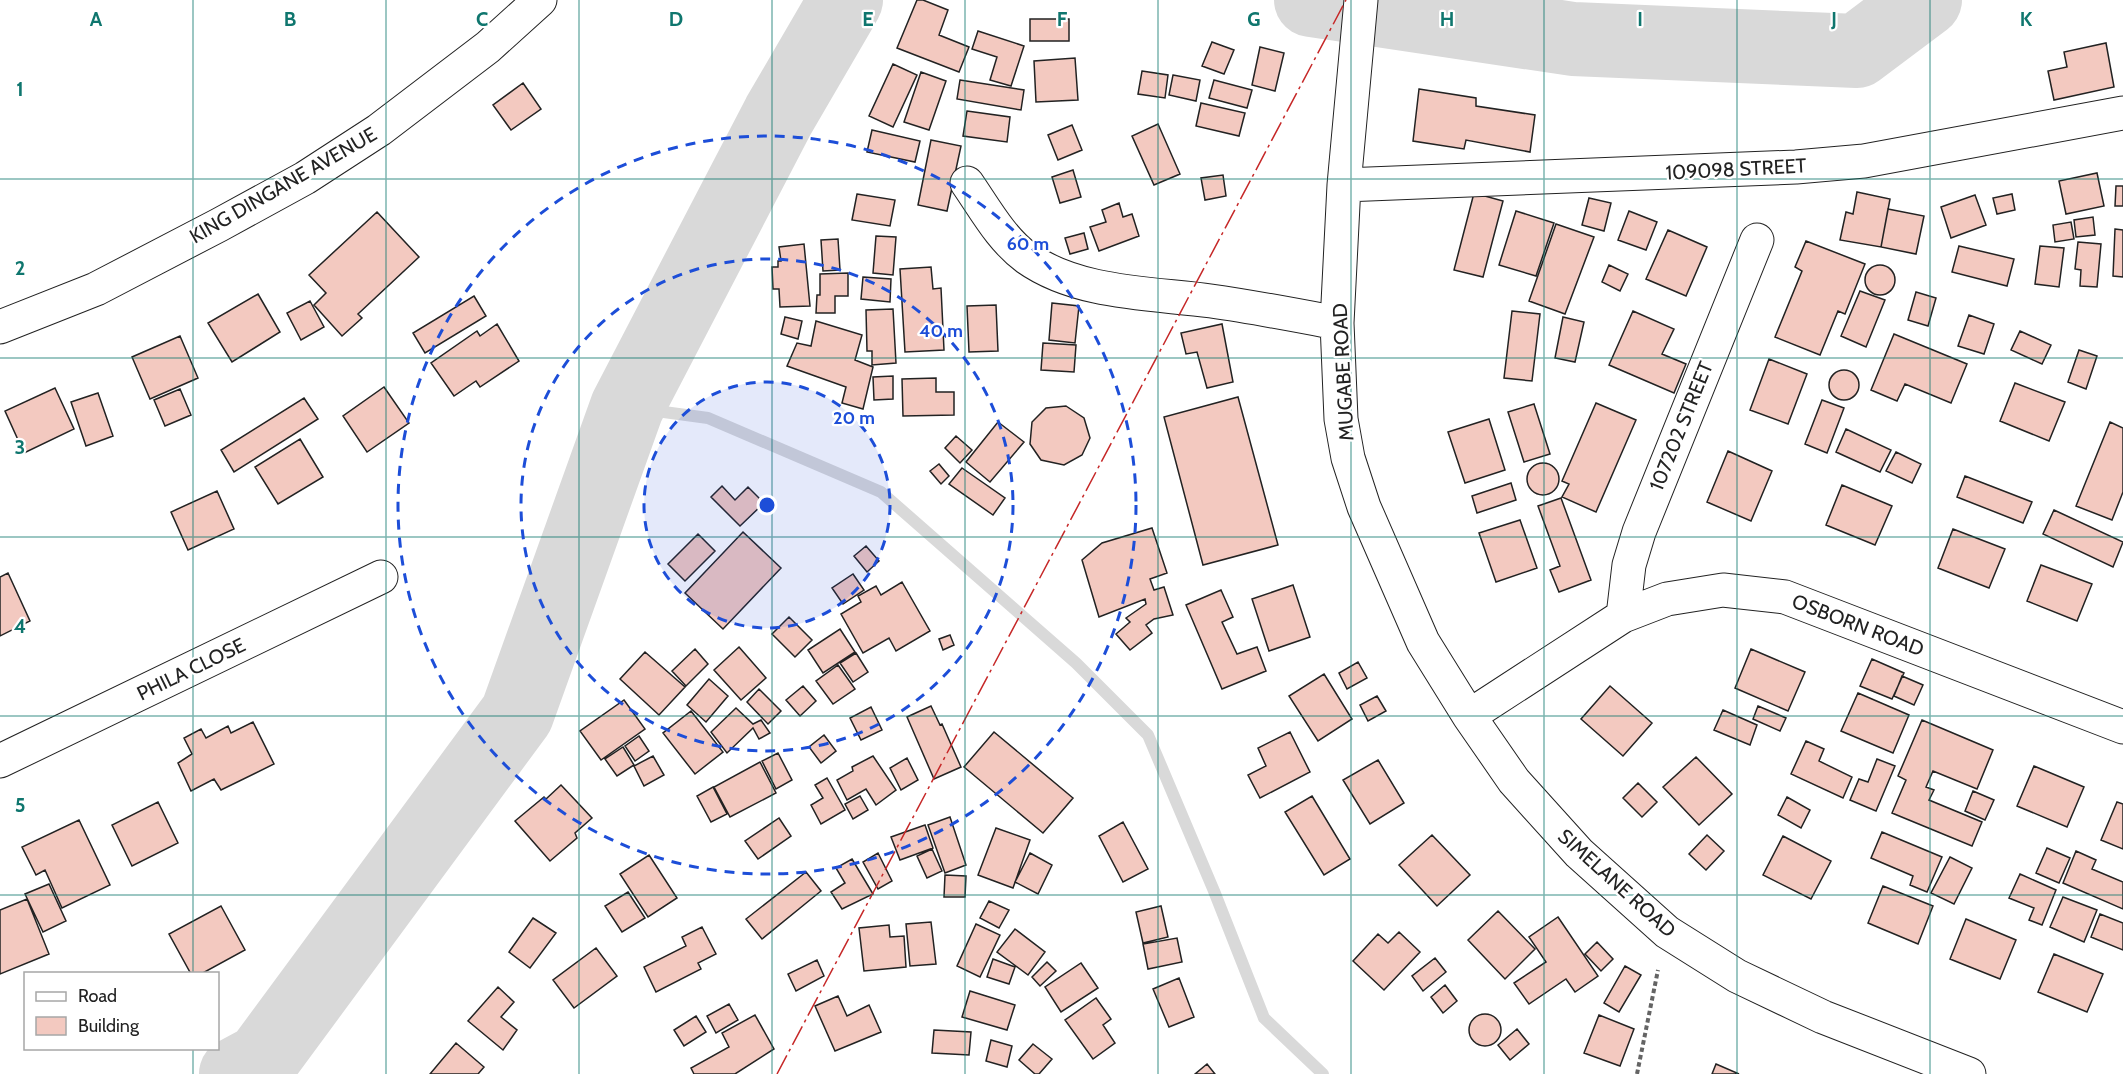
<svg xmlns="http://www.w3.org/2000/svg" width="2123" height="1074" viewBox="0 0 2123 1074" font-family="Cabin,sans-serif">
<rect width="100%" height="100%" fill="#fff"/>
<g fill="none" stroke-linecap="round" stroke-linejoin="round">
<path stroke="#d9d9d9" stroke-width="12" d="M627,407l81,11 173,74 195,171 72,72 66,156 50,127 59,56"/>
<path stroke="#d9d9d9" stroke-width="74" d="M1311,0l262,39 284,12 68,-51
M236,1074l26,-14 255,-346 110,-307 152,-292 67,-115"/>
</g>
<path fill="#f3c9c0" stroke="#222" stroke-width="1.5" d="M917,0h6l25,10 -9,25 30,12 -10,25 -62,-24z
M1030,19h39v22h-39z
M978,31l46,15 -13,40 -21,-6 7,-23 -25,-8z
M1212,42l22,8 -10,24 -22,-8z
M2106,43l8,44 -60,13 -6,-29 19,-4 -3,-15z
M1260,47l24,6 -9,38 -23,-6z
M1075,58l3,42 -42,2 -2,-41z
M893,64l24,11 -24,52 -24,-11z
M1142,71l26,4 -3,23 -27,-4z
M921,72l25,9 -17,49 -25,-8z
M1173,75l27,5 -4,21 -27,-6z
M960,80l64,10 -3,20 -64,-11z
M1214,80l38,10 -5,18 -38,-10z
M523,83l18,26 -30,21 -18,-25z
M1419,89l57,9v8l59,9 -5,37 -64,-12 -2,9 -51,-8z
M1201,103l44,10 -6,23 -43,-10z
M967,111l43,6 -3,25 -44,-6z
M1158,124l22,50 -26,11 -22,-49z
M1072,125l10,25 -24,10 -10,-25z
M872,130l48,11 -5,21 -48,-10z
M931,140l30,6 -14,65 -29,-6z
M1073,170l8,27 -21,6 -8,-26z
M2097,173l7,33 -38,8 -7,-33z
M1223,175l3,21 -21,4 -4,-22z
M2116,186h7v20h-8z
M1857,192l33,7 -9,48 -41,-7 6,-28 7,2z
M1474,193l29,8 -20,76 -29,-7z
M857,194l38,6 -5,26 -38,-6z
M2012,194l3,16 -18,4 -4,-16z
M1975,195l11,30 -35,13 -10,-31z
M1589,198l22,5 -7,28 -22,-6z
M1119,203l4,14 9,-3 7,22 -40,15 -9,-24 16,-5 -4,-12z
M1888,209l36,7 -8,38 -35,-7z
M1516,211l38,12 -18,53 -37,-11z
M1629,211l28,11 -11,28 -28,-10z
M377,212l42,45 -61,57 4,4 -20,18 -28,-31 12,-12 -17,-18z
M2093,217l2,18 -19,2 -2,-17z
M2071,222l3,17 -19,3 -2,-17z
M1556,224l38,13 -29,77 -36,-13z
M2115,229l8,1v47l-10,-1z
M1668,230l39,17 -21,49 -40,-17z
M1084,233l4,16 -18,5 -5,-16z
M876,236l20,1 -3,38 -20,-2z
M838,239l2,31 -17,1 -2,-31z
M1806,241l59,23 -20,50 -7,-3 -18,44 -45,-18 27,-66 -7,-4z
M2078,242l23,2 -4,43 -17,-1 1,-16 -6,-1z
M804,244l6,62 -30,1 -1,-18h-6l-1,-22h6v-6h3l-2,-14z
M1959,246l55,13 -7,27 -55,-14z
M2040,246l24,2 -5,39 -24,-3z
M1865 280a15 15 0 1 1 30 0a15 15 0 1 1-30 0Z
M1609,265l19,9 -8,17 -18,-9z
M931,267l2,22 8,-1 3,62 -39,2 -5,-83z
M848,273v23h-13v17h-19l1,-18h3v-21z
M863,277l28,2 -1,23 -29,-3z
M1860,291l25,9 -19,47 -25,-11z
M1916,292l20,6 -8,28 -20,-6z
M258,294l22,38 -48,30 -24,-39z
M474,296l12,20 -61,37 -12,-20z
M310,301l14,26 -23,13 -14,-27z
M1052,303l27,3 -4,37 -26,-3z
M996,305l2,46 -29,1 -2,-46z
M893,309l3,54 -24,2v-14h-5l-1,-41z
M1512,311l28,3 -8,67 -28,-3z
M1633,311l41,18 -12,25 24,10 -12,29 -65,-28z
M1969,315l25,9 -10,30 -26,-8z
M785,317l17,4 -4,18 -17,-5z
M1563,317l21,5 -9,40 -20,-4z
M816,321l46,14 -7,25 18,7 -10,42 -21,-6 4,-16 -59,-21 10,-23 14,3z
M497,324l22,37 -39,26 -4,-6 -22,15 -23,-33 46,-32 3,5z
M1222,324l11,58 -26,6 -10,-36 -11,2 -5,-21z
M2020,331l31,14 -9,19 -31,-14z
M1894,334l73,30 -16,39 -46,-19 -8,17 -26,-11z
M180,336l18,42 -48,21 -18,-42z
M1043,343l33,2 -2,27 -33,-2z
M2079,350l18,6 -11,33 -18,-7z
M1769,359l38,15 -19,50 -38,-14z
M1829 385a15 15 0 1 1 30 0a15 15 0 1 1-30 0Z
M893,376v23l-19,1 -1,-23z
M936,378v14h18v23l-51,1 -1,-37z
M2015,383l50,19 -16,39 -49,-20z
M384,387l25,36 -42,29 -24,-36z
M55,388l19,41 -50,24 -19,-42z
M180,389l11,26 -26,11 -11,-26z
M98,393l15,43 -27,10 -15,-44z
M1238,397l40,148 -75,20 -39,-148z
M304,398l14,21 -84,53 -13,-22z
M1822,400l22,8 -17,45 -22,-9z
M1596,403l40,17 -40,92 -34,-15 7,-13 -7,-3z
M1534,404l16,50 -26,8 -16,-50z
M1066,406l18,12 6,20 -8,17 -18,10 -23,-5 -11,-16 2,-22 14,-14z
M1489,419l16,51 -40,13 -17,-51z
M998,422l26,20 -34,40 -24,-20z
M2110,422l13,6v64l-11,28 -36,-14z
M1846,429l45,21 -11,22 -44,-20z
M956,436l16,14 -12,13 -15,-15z
M300,439l23,38 -45,27 -23,-37z
M1728,451l44,20 -21,50 -44,-19z
M1896,452l25,12 -9,19 -26,-12z
M1527 479a16 16 0 1 1 32 0a16 16 0 1 1-32 0Z
M939,464l10,12 -8,8 -11,-13z
M962,468l43,30 -12,17 -44,-31z
M1965,476l67,26 -9,21 -66,-26z
M1511,483l5,17 -39,13 -5,-17z
M1842,485l50,21 -17,39 -49,-20z
M722,486l13,14 13,-13 16,16 -24,23 -29,-29z
M217,491l17,38 -46,21 -17,-38z
M1561,498l30,82 -32,12 -9,-22 10,-4 -22,-60z
M2054,510l69,32 -10,25 -70,-33z
M1520,520l17,48 -41,14 -17,-49z
M1152,528l15,45 -17,6 4,11 10,-3 9,28 -19,4 -8,6 6,8 -22,17 -14,-16 14,-12 -4,-4 20,-14 -1,-5 -46,18 -17,-57 20,-17z
M1953,529l52,20 -16,39 -51,-20z
M743,532l38,36 -58,61 -38,-36z
M698,534l17,17 -30,30 -17,-17z
M866,546l13,15 -12,11 -13,-16z
M2041,565l51,19 -15,37 -50,-20z
M8,573l22,48 -30,15v-59z
M853,574l11,16 -21,14 -11,-16z
M902,582l28,49 -34,20 -7,-13 -26,15 -22,-39 20,-12 -3,-6 18,-10 5,9z
M1293,585l17,52 -41,14 -17,-52z
M1221,590l12,27 -11,5 15,32 20,-7 9,24 -44,18 -36,-84z
M789,617l23,23 -17,17 -23,-23z
M840,629l15,23 -32,21 -15,-23z
M950,635l4,10 -11,5 -4,-11z
M739,647l27,31 -25,22 -27,-30z
M695,649l13,15 -22,22 -14,-15z
M1751,649l54,23 -17,39 -53,-23z
M645,652l40,35 -26,28 -39,-36z
M856,653l12,19 -15,10 -13,-19z
M1872,659l32,14 -12,26 -32,-13z
M1358,662l9,16 -20,11 -8,-16z
M838,665l17,24 -22,15 -17,-23z
M1324,674l28,45 -34,22 -29,-45z
M1902,676l21,9 -9,20 -20,-9z
M709,679l19,17 -22,26 -19,-17z
M803,686l13,15 -16,15 -14,-16z
M1610,686l42,37 -29,33 -42,-37z
M759,689l22,22 -13,13 -21,-22z
M1858,693l51,22 -16,38 -52,-22z
M1377,696l9,15 -18,10 -8,-16z
M624,700l21,29 -44,31 -21,-29z
M931,706l9,19 2,-1 19,43 -27,12 -27,-62z
M1758,706l28,12 -6,13 -27,-12z
M871,707l11,23 -21,10 -11,-22z
M736,708l17,16 8,-4 9,13 -11,6 -6,-11 -26,25 -16,-21z
M1723,710l34,15 -7,20 -36,-15z
M691,711l32,41 -28,22 -32,-41z
M1922,720l71,30 -16,39 -44,-18 -7,16 8,3 -5,10 53,22 -10,24 -80,-33 14,-33 -8,-4z
M253,722l21,42 -53,26 -7,-11 -23,12 -13,-28 14,-9 -8,-16 17,-9 5,9 22,-12 3,7z
M994,732l79,66 -30,35 -79,-66z
M1290,732l20,40 -50,26 -12,-23 18,-9 -8,-18z
M824,735l12,16 -15,12 -12,-16z
M639,736l10,15 -14,10 -10,-15z
M1806,741l18,8 -5,12 33,16 -9,21 -52,-24z
M623,747l11,18 -17,11 -12,-17z
M778,753l14,27 -16,9 -14,-28z
M653,756l11,19 -20,11 -10,-20z
M873,756l23,34 -20,15 -10,-16 -19,11 -10,-20 16,-9 -1,-4z
M1696,757l36,37 -33,31 -36,-38z
M907,758l11,22 -17,10 -11,-22z
M1877,759l18,7 -19,45 -26,-11 9,-21 9,3z
M1378,760l26,43 -34,21 -27,-44z
M760,762l16,31 -46,24 -16,-30z
M2034,766l50,21 -17,40 -50,-21z
M827,778l18,32 -24,14 -10,-19 12,-7 -8,-13z
M1638,783l19,19 -15,15 -19,-19z
M561,785l31,33 -17,15 2,5 -27,23 -35,-40 29,-24 2,2z
M713,787l14,27 -16,8 -14,-26z
M1973,791l21,9 -9,20 -20,-9z
M860,796l8,14 -15,9 -8,-15z
M1312,796l38,63 -26,16 -39,-63z
M1787,797l23,13 -9,18 -23,-13z
M158,802l20,41 -46,23 -20,-41z
M2117,802l6,2v45l-22,-9z
M950,817l16,48 -21,8 -17,-48z
M779,818l12,18 -33,23 -13,-18z
M79,820l31,65 -48,23 -17,-38 -9,5 -14,-28z
M1123,822l25,47 -25,13 -24,-46z
M925,825l8,23 -33,12 -9,-23z
M996,828l34,12 -17,48 -35,-13z
M1882,832l60,25 -15,35 -17,-7 3,-9 -42,-18z
M1432,835l38,40 -33,31 -38,-41z
M1707,835l17,16 -18,19 -17,-16z
M1783,836l48,25 -20,38 -48,-24z
M2047,848l23,10 -11,25 -23,-10z
M932,849l10,22 -15,7 -10,-22z
M2076,851l20,9 -4,9 31,13v27l-60,-26z
M878,853l14,28 -14,8 -15,-27z
M1030,853l22,12 -14,29 -23,-12z
M649,855l28,43 -29,19 -28,-43z
M1950,857l22,11 -18,36 -23,-11z
M852,859l21,35 -31,15 -11,-17 14,-9 -9,-15z
M806,872l15,19 -59,48 -16,-20z
M2020,874l36,16 -14,35 -13,-5 5,-12 -25,-10z
M945,875l21,1 -1,21h-21z
M49,884l17,37 -23,11 -18,-38z
M1883,886l50,20 -15,38 -50,-21z
M628,892l17,26 -23,14 -17,-26z
M2063,897l34,13 -13,32 -34,-15z
M27,899l22,55 -49,20v-64z
M989,901l20,9 -10,18 -19,-10z
M221,906l24,44 -44,24h-10l-22,-40z
M1161,906l7,31 -25,6 -7,-31z
M1498,911l37,38 -30,30 -37,-39z
M2100,914l23,9v27l-32,-13z
M1558,917l40,59 -23,16 -9,-13 -37,25 -15,-21 32,-21 -17,-25z
M533,918l23,15 -26,35 -21,-16z
M1966,919l50,21 -16,39 -50,-20z
M931,922l5,42 -26,2 -4,-42z
M976,924l24,11 -20,42 -23,-11z
M889,925l1,12 14,-1 2,31 -42,4 -5,-43z
M702,927l14,27 -18,9 3,6 -45,23 -12,-25 42,-21 -4,-9z
M1015,929l30,23 -17,23 -31,-23z
M1399,932l21,20 -36,38 -31,-29 25,-27 10,9z
M1177,938l5,24 -34,7 -5,-25z
M1597,942l16,17 -12,12 -16,-17z
M596,948l21,28 -43,32 -21,-28z
M2054,954l49,20 -16,38 -49,-20z
M1435,958l11,14 -23,19 -11,-15z
M993,959l22,8 -6,17 -22,-7z
M817,960l7,16 -28,15 -8,-17z
M1047,962l9,9 -16,15 -8,-9z
M1081,963l17,25 -37,24 -16,-25z
M1625,966l16,9 -22,37 -15,-9z
M1179,978l15,39 -25,10 -16,-38z
M1445,985l12,16 -14,12 -12,-16z
M498,987l16,15 -13,15 16,13 -14,20 -35,-29z
M970,991l45,14 -8,25 -45,-13z
M838,996l9,20 22,-11 12,27 -46,19 -20,-45z
M1096,998l15,21 -8,6 12,18 -22,16 -28,-39z
M729,1004l9,16 -22,13 -9,-17z
M1469 1030a16 16 0 1 1 32 0a16 16 0 1 1-32 0Z
M755,1015l19,34 -39,25h-41l-3,-6 38,-21 -7,-14z
M1599,1015l35,14 -14,37 -36,-13z
M696,1016l10,16 -22,14 -10,-16z
M1517,1029l12,15 -19,16 -12,-15z
M934,1030l37,2 -2,23 -37,-2z
M991,1040l21,6 -5,21 -21,-6z
M456,1043l28,24 -6,7h-48z
M1033,1044l19,15 -13,15h-4l-16,-14z
M1207,1064l8,10h-20z
M1716,1064l23,10h-27z"/>
<g fill="none" stroke-linecap="round" stroke-linejoin="round">
<defs>
<path id="minor" d="M1361,0l-17,185 -7,138 4,96 7,39 16,49 59,135 46,74 45,65 65,72 88,79 70,44 86,41 146,57
M967,183c18,26 34,56 60,75 51,36 124,35 184,43 43,6 84,14 126,22
M1344,185l452,-18 68,-6 259,-48
M0,327l96,-38 123,-64 86,-47 74,-48 109,-83 52,-47
M1623,616l6,-51 10,-33 118,-292
M1469,716l154,-100 44,-17 56,-9 62,7 338,130
M0,761l381,-184"/>
</defs>
<use href="#minor" stroke="#222" stroke-width="35"/>
<path stroke="#646464" stroke-width="4" stroke-dasharray="4.5 3" stroke-linecap="butt" d="M1637,1074l21,-104"/>
<use href="#minor" stroke="#fff" stroke-width="33"/>
<path stroke="#c62828" stroke-width="1.5" stroke-dasharray="21 4.5 3 4.5" stroke-linecap="butt" d="M777,1074l569,-1074"/>
</g>
<path fill="none" stroke="#0f766e" stroke-width="1.5" stroke-opacity="0.55" d="M193,0v974M386,0v1074M579,0v1074M772,0v1074M965,0v1074M1158,0v1074M1351,0v1074M1544,0v1074M1737,0v1074M1930,0v1074M0,179h2123M0,358h2123M0,537h2123M0,716h2123M0,895h2123M193,1048v26"/>
<circle cx="767" cy="505" r="123" fill="#1d4ed8" fill-opacity=".12"/>
<g fill="none" stroke="#1d4ed8" stroke-width="3" stroke-dasharray="10 8">
<circle cx="767" cy="505" r="123"/>
<circle cx="767" cy="505" r="246"/>
<circle cx="767" cy="505" r="369"/>
</g>
<g text-anchor="middle" stroke-width="4.5" stroke-linejoin="round" paint-order="stroke">
<g font-size="20" fill="#222" stroke="#fff">
<text transform="translate(1736 169) rotate(-3)" y="7">109098 STREET</text>
<text transform="translate(283 185) rotate(-30)" y="7">KING DINGANE AVENUE</text>
<text transform="translate(1343 372) rotate(-93)" y="7">MUGABE ROAD</text>
<text transform="translate(1681 426) rotate(-68)" y="7">107202 STREET</text>
<text transform="translate(1858 625) rotate(21)" y="7">OSBORN ROAD</text>
<text transform="translate(191 669) rotate(-26)" y="7">PHILA CLOSE</text>
<text transform="translate(1617 883) rotate(42)" y="7">SIMELANE ROAD</text>
</g>
</g>
<g font-size="20" text-anchor="middle" font-weight="bold" fill="#0f766e" stroke="#fff" stroke-width="4.5" stroke-linejoin="round" paint-order="stroke">
<text x="96" y="26">A</text>
<text x="290" y="26">B</text>
<text x="482" y="26">C</text>
<text x="676" y="26">D</text>
<text x="868" y="26">E</text>
<text x="1062" y="26">F</text>
<text x="1254" y="26">G</text>
<text x="1447" y="26">H</text>
<text x="1640" y="26">I</text>
<text x="1834" y="26">J</text>
<text x="2026" y="26">K</text>
<text x="20" y="96">1</text>
<text x="20" y="275">2</text>
<text x="20" y="454">3</text>
<text x="20" y="633">4</text>
<text x="20" y="812">5</text>
</g>
<circle cx="767" cy="505" r="9" fill="#1d4ed8" stroke="#fff" stroke-width="3"/>
<g font-size="18" text-anchor="middle" font-weight="bold" fill="#1d4ed8" stroke="#fff" stroke-width="4.5" stroke-linejoin="round" paint-order="stroke">
<text x="1028" y="250">60 m</text>
<text x="941" y="337">40 m</text>
<text x="854" y="424">20 m</text>
</g>
<rect x="24" y="972" width="195" height="78" fill="#ffffff" stroke="#a7a7a7" stroke-width="1.5"/>
<rect x="36" y="992" width="30" height="9" fill="#ffffff" stroke="#a7a7a7" stroke-width="1.5"/>
<text x="78" y="1002" font-size="18" fill="#222222">Road</text>
<rect x="36" y="1017" width="30" height="18" fill="#f3c9c0" stroke="#a7a7a7" stroke-width="1.5"/>
<text x="78" y="1032" font-size="18" fill="#222222">Building</text>
</svg>
